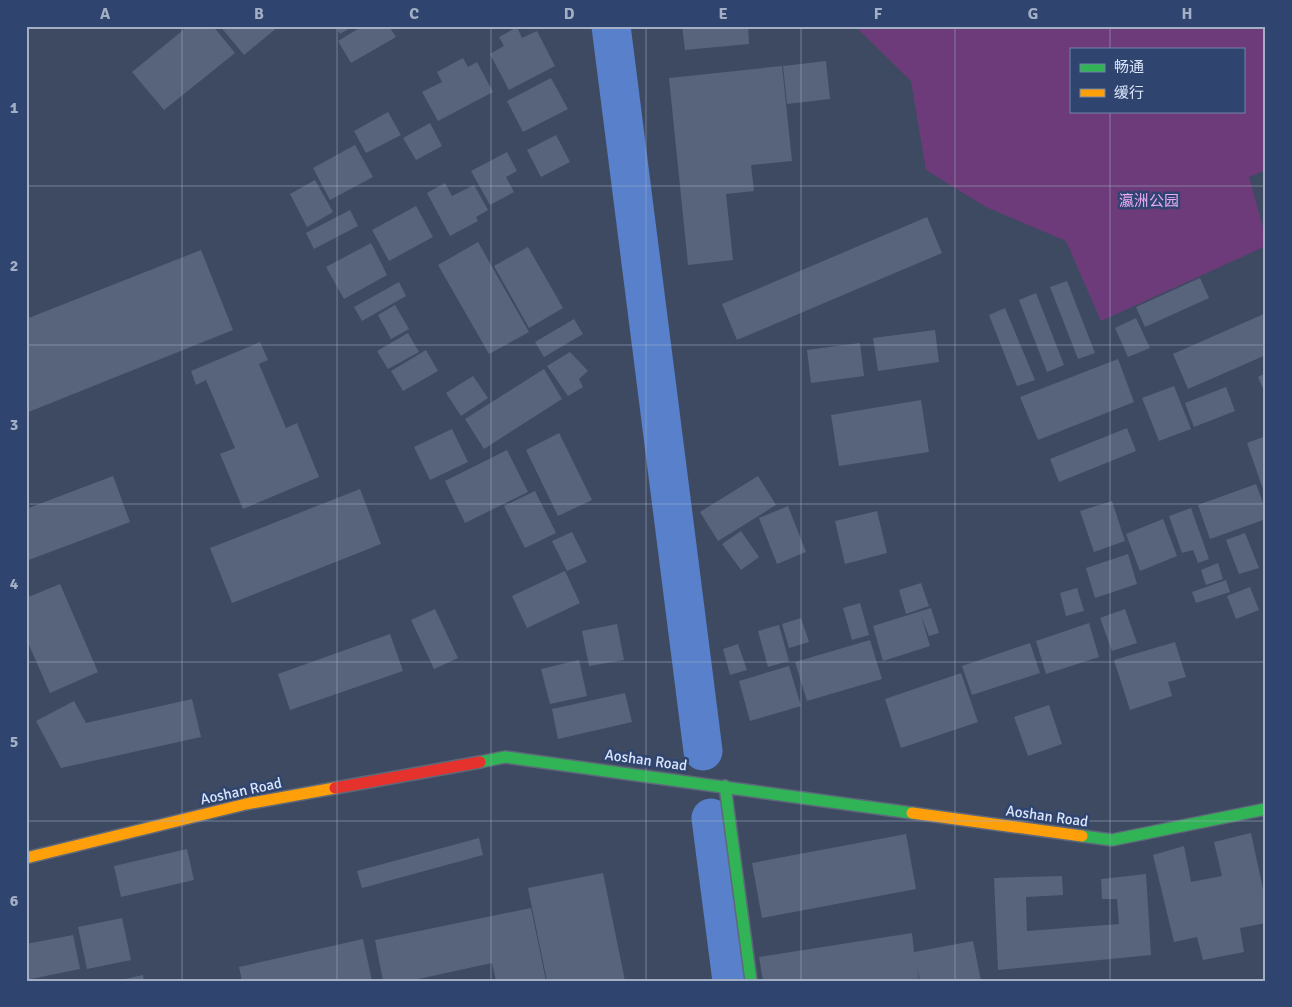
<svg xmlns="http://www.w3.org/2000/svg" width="1292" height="1007" viewBox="0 0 1292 1007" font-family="Signika,'Noto Sans SC',sans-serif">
<rect width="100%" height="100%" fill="#3e4a61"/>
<path fill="#6e3b7a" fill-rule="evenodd" d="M855,26h411v144l-17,7 17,61v8l-165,75 -35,-80 -80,-34 -60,-37 -15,-89zM1071,49h172v62h-172z"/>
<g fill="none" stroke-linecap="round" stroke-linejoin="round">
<path stroke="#5880cb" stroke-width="39" d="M611,26l92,725
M711,818l21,163"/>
</g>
<path fill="#57647c" d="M188,26h25l22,27 -71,57 -32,-38z
M220,26h59l-35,29z
M335,26h18l-13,8z
M363,26h26l7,11 -45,26 -13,-22z
M682,26h66l1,18 -64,6z
M517,27l5,11 15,-7 18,35 -46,24 -19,-36 14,-8 -5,-9z
M463,58l5,9 9,-5 16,30 -55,29 -16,-29 20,-10 -5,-10z
M826,61l4,38 -43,5 -4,-38z
M782,66l10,95 -41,4 3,26 -28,3 7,66 -45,5 -19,-187z
M551,78l17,31 -45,23 -16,-31z
M388,112l13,23 -35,18 -12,-22z
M430,123l12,23 -26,14 -13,-22z
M556,135l14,27 -29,15 -14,-27z
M355,145l18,32 -43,23 -17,-32z
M507,152l10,19 -11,6 8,15 -24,13 -19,-34z
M315,180l18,32 -26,15 -17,-33z
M445,183l7,13 22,-11 14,25 -12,7 2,4 -28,15 -23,-43z
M416,206l17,31 -44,24 -17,-31z
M350,210l8,16 -44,23 -8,-16z
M927,217l15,36 -205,87 -15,-36z
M478,242l51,90 -40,22 -51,-89z
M371,243l16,32 -43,24 -18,-32z
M528,247l35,61 -34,20 -35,-62z
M201,250l32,80 -207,83v-94z
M1200,278l9,20 -64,29 -9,-20z
M1067,281l28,72 -17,6 -28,-72z
M399,282l7,14 -44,25 -8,-14z
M1036,293l28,72 -17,7 -28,-72z
M395,305l14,24 -18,10 -13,-24z
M1005,308l30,72 -18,6 -28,-71z
M1266,313v42l-78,34 -15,-35z
M1136,318l14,30 -22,9 -13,-29z
M574,319l9,15 -39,23 -9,-15z
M935,330l4,32 -61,9 -5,-33z
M408,333l11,19 -31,17 -11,-18z
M260,342l8,18 -9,4 27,64 11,-5 22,54 -76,32 -23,-55 15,-6 -29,-68 -10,5 -5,-14z
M860,343l4,33 -53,7 -4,-33z
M426,350l12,21 -35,20 -12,-20z
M570,352l18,19 -9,8 4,8 -15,9 -21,-30z
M1118,359l16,43 -96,38 -18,-43z
M544,369l18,30 -78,50 -19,-30z
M1266,373v23l-8,-19z
M473,376l15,22 -27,18 -15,-23z
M1174,386l17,43 -32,12 -17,-43z
M1226,387l9,24 -41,16 -9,-24z
M921,400l8,52 -90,14 -8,-51z
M1127,428l9,23 -77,31 -9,-23z
M452,429l16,33 -38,18 -16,-33z
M559,433l33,67 -34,16 -32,-66z
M1266,436v59h-1l-18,-52z
M507,450l21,42 -63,31 -20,-42z
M113,476l17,46 -104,39v-52z
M758,476l18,29 -58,36 -18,-29z
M1256,484l10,27v8l-56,20 -12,-34z
M360,489l21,55 -149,59 -22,-55z
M535,491l21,42 -31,15 -21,-42z
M1112,501l13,40 -31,11 -14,-41z
M788,506l18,46 -29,12 -18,-46z
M1191,508l18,51 -11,4 -5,-13 -11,3 -13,-37z
M877,511l10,42 -42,11 -10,-43z
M1163,519l14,37 -37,15 -14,-37z
M741,531l18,26 -18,13 -19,-26z
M572,532l15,30 -20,9 -15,-30z
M1245,533l14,35 -20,6 -13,-34z
M1128,554l9,30 -42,14 -9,-30z
M1218,563l5,16 -17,6 -5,-15z
M565,571l15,32 -53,25 -15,-32z
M1226,580l4,12 -34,11 -4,-11z
M921,583l8,23 -23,8 -7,-24z
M60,584l38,88 -48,21 -24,-55v-40z
M1250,587l9,23 -23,9 -9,-23z
M1077,588l7,23 -18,5 -6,-23z
M860,603l9,32 -17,5 -9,-32z
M931,608l8,25 -10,3 -8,-20 9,30 -47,15 -10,-35z
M435,609l23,49 -24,11 -23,-49z
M1125,609l12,34 -25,8 -12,-33z
M801,618l8,24 -20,6 -7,-24z
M1089,623l10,34 -53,17 -10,-33z
M617,624l7,36 -35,6 -7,-35z
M779,625l10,36 -21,6 -10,-36z
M390,634l13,37 -113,39 -12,-36z
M870,640l12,39 -75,22 -12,-39z
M1175,642l11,35 -18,5 4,14 -42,14 -16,-50z
M1030,643l10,30 -68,22 -10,-29z
M738,644l9,26 -17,5 -7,-26z
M579,660l8,36 -37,8 -9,-35z
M789,666l12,40 -51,15 -11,-40z
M961,673l17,49 -77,26 -16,-49z
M625,693l7,29 -74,17 -6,-30z
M192,699l9,38 -140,31 -25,-47 38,-20 12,22z
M1049,705l13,39 -34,12 -14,-39z
M1251,833l15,70v20l-26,5 4,24 -41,8 -6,-23 -23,5 -21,-87 31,-9 7,36 31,-6 -8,-34z
M906,834l10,55 -154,29 -10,-55z
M479,838l4,17 -121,33 -5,-17z
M187,849l7,31 -73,17 -7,-31z
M603,873l22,108h-78l-19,-93z
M1146,874l5,81 -153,15 -4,-92 68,-2 1,19 -37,2 1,34 92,-7 -2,-25h-15l-1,-20z
M531,908l15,73h-50l-4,-18 -83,18h-26l-8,-41z
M122,918l9,42 -44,9 -9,-42z
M912,933l2,19 59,-11 8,40h-61l-3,-15 2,15h-156l-4,-24z
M73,935l7,34 -54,11v-36z
M363,939l9,42h-130l-3,-14z
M143,975l1,6h-23v-1z"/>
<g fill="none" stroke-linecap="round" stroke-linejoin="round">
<defs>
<path id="fast" d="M480,762l25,-5 407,56
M725,786l26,195
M1082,836l30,4 154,-31"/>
<path id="slow" d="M912,813l170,23
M26,858l220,-54 89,-16"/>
<path id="jam" d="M335,788l145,-26"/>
</defs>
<use href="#fast" stroke="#5e687b" stroke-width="14"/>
<use href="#slow" stroke="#5e687b" stroke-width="14"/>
<use href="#jam" stroke="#5e687b" stroke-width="14"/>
<use href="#fast" stroke="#30b455" stroke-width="11"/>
<use href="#slow" stroke="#ff9f0a" stroke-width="11"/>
<use href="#jam" stroke="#e5322d" stroke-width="11"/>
</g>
<path fill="none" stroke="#a3afc4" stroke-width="1" stroke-opacity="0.55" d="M182,26v955M337,26v955M491,26v955M646,26v955M801,26v955M955,26v955M1110,26v23M1110,111v870M26,186h1240M26,345h1240M26,504h1240M26,662h1240M26,821h1240"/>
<g text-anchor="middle" stroke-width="5" stroke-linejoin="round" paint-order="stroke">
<g font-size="15" fill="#eda9f7" stroke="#2f4570">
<text x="1149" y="206">瀛洲公园</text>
</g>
<g font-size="15" fill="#dae5fa" stroke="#2f4570">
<text transform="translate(646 760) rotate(8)" y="5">Aoshan Road</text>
<text transform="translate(241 791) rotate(-12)" y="5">Aoshan Road</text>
<text transform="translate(1047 816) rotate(8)" y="5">Aoshan Road</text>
</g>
</g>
<rect width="1292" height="1007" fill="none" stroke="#2f4570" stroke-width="55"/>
<rect x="1070" y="48" width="175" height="65" fill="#2f4570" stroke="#7385a7"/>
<rect x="1080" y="64" width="25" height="8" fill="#30b455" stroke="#7385a7"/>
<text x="1114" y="72" font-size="15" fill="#dae5fa">畅通</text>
<rect x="1080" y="89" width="25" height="8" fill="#ff9f0a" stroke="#7385a7"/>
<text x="1114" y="98" font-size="15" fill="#dae5fa">缓行</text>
<rect x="28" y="28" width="1236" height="952" fill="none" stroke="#a3afc4" stroke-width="2"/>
<g font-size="16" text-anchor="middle" font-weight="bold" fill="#a3afc4">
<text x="105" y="19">A</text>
<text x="259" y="19">B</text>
<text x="414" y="19">C</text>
<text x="569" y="19">D</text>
<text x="723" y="19">E</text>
<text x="878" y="19">F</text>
<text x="1033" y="19">G</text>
<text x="1187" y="19">H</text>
<text x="14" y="113">1</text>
<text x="14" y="271">2</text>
<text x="14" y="430">3</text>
<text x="14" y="589">4</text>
<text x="14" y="747">5</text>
<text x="14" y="906">6</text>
</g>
</svg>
